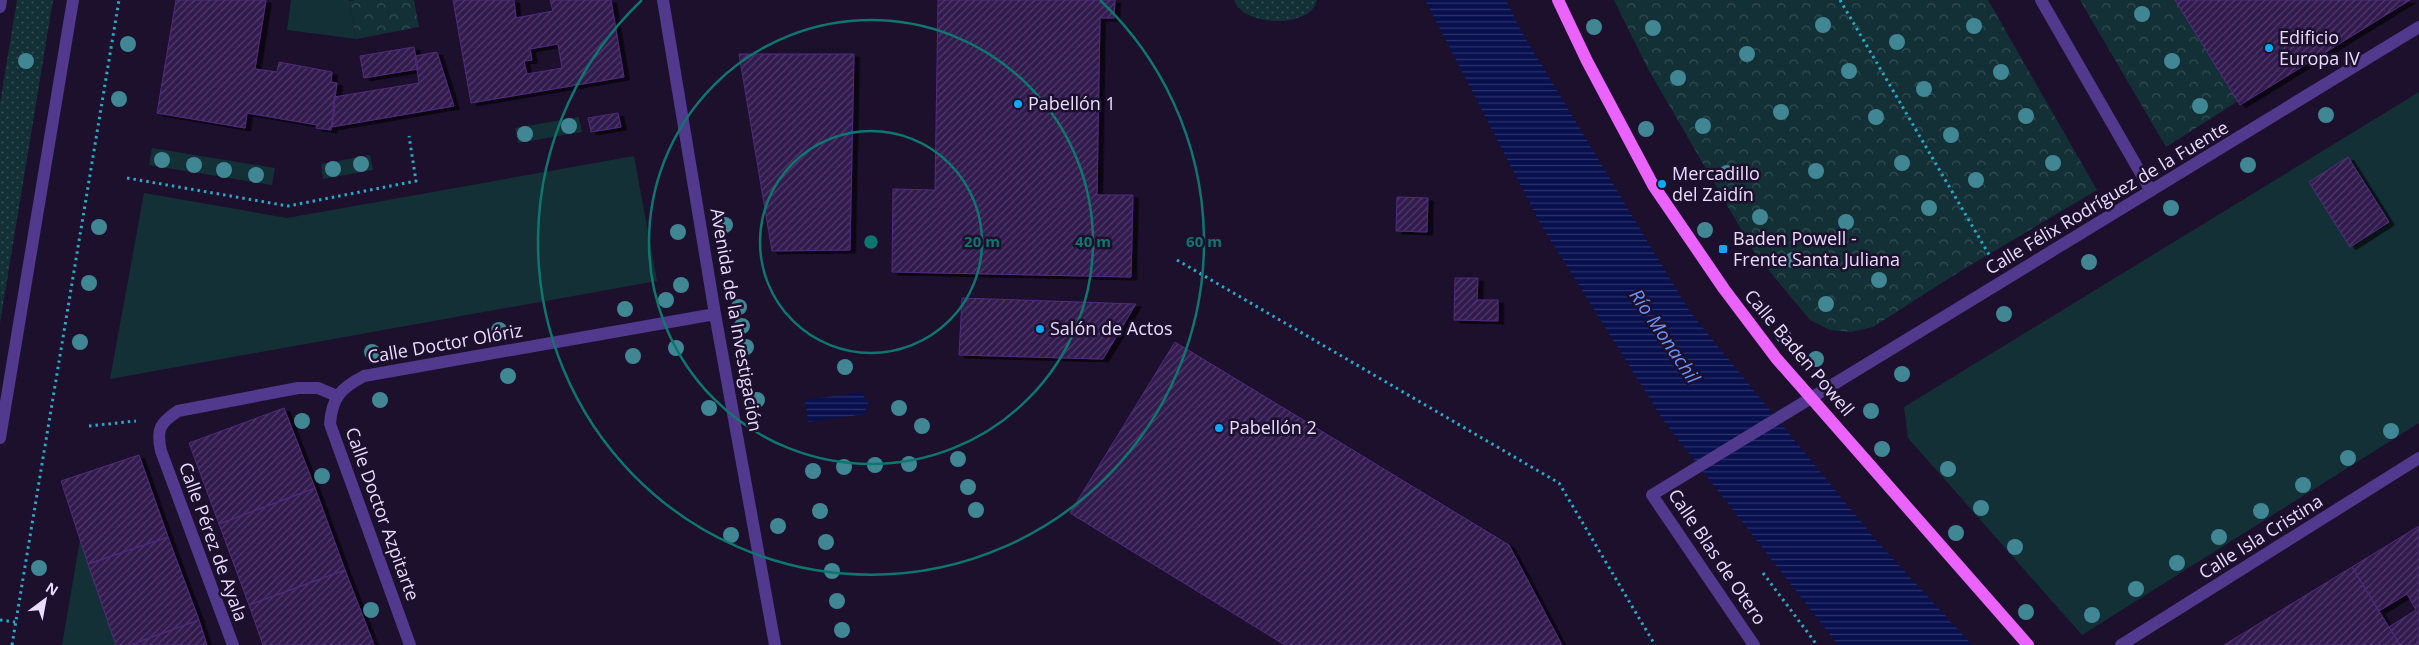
<svg xmlns="http://www.w3.org/2000/svg" width="2419" height="645" viewBox="0 0 2419 645" font-family="'Open Sans',sans-serif">
<defs>
<pattern id="forest-crowns" width="20" height="18" patternUnits="userSpaceOnUse" patternTransform="scale(1.25)"><rect width="20" height="18" fill="#133037"/><path d="M2 6a3 3 0 1 1 6 0M12 15a3 3 0 1 1 6 0" fill="none" stroke="#354d55"/></pattern>
<pattern id="garden-dots" width="8" height="8" patternUnits="userSpaceOnUse" patternTransform="scale(1.25)"><rect width="8" height="8" fill="#133037"/><path d="M2 2h.1M6 6h.1" fill="none" stroke="#354d55" stroke-width="1.8" stroke-linecap="round"/></pattern>
<pattern id="water-rules" width="6" height="5" patternUnits="userSpaceOnUse" patternTransform="scale(1.25)"><rect width="6" height="5" fill="#08104e"/><path d="M0 2.5h6" fill="none" stroke="#2c3269"/></pattern>
<pattern id="building-hatch" width="6" height="6" patternUnits="userSpaceOnUse" patternTransform="scale(1.25)"><rect width="6" height="6" fill="#321b4f"/><path d="M-1 1l2-2M0 6l6-6M5 7l2-2" fill="none" stroke="#503c69"/></pattern>
<filter id="shadow"><feDropShadow dx="5.5" dy="3" stdDeviation="0" flood-color="#0009"/></filter>
</defs>
<rect width="100%" height="100%" fill="#1c102d"/>
<path fill="#133037" d="M291,0h58l7,39 -69,-9z
M2419,92v331l-337,212 -174,-197 -4,-31z
M579,117l3,15 -64,11 -3,-15z
M152,148l123,20 -3,17 -123,-20z
M370,155l3,15 -50,9 -2,-15z
M634,156l23,125 -547,98 34,-186 143,25z
M80,540l36,105h-54z"/>
<path fill="url(#forest-crowns)" d="M355,0h59l5,27 -63,12 -7,-38z
M1614,0h374l109,190 -138,82 -86,55 -22,5 -21,-2 -20,-10 -54,-65 -109,-188z
M2080,0h95l63,101 -72,46z"/>
<path fill="url(#garden-dots)" d="M17,0h36l-53,323v-220z
M1234,0h83c-6,29 -74,27 -83,0z"/>
<path fill="url(#water-rules)" d="M1425,0h81l14,29 170,283 185,227 97,106h-134l-175,-225 -123,-197z
M863,392l1,6 4,3 1,5 -4,4 1,4 -58,8 -3,-22z"/>
<path fill="url(#building-hatch)" stroke="#502c7c" fill-rule="evenodd" filter="url(#shadow)" d="M176,0h90l-11,69 22,3 2,-10 53,10 -1,10 6,1 -6,47 -15,-2 1,-3 -70,-12 -2,15 -88,-15z
M453,0h61l2,18 37,-7 -3,-11h61l13,77 -153,26zM558,44l4,24 -35,6 -3,-13 8,-1 -2,-11z
M938,0h177l-1,18h-14l-3,177h36l-2,82 -239,-5 1,-83 42,1z
M2175,0h235l-170,105z
M414,47l4,22 -54,9 -4,-22z
M437,52l17,54 -122,21 3,-20h-2l1,-10 85,-14 -4,-27z
M739,54h115l-4,196 -78,1z
M618,113l3,14 -30,5 -3,-14z
M2348,157l41,65 -39,25 -41,-65z
M1397,197l31,1 -1,34 -31,-1z
M1455,278h23l-1,22h21v21l-44,-1z
M962,298l174,6 -33,55 -144,-4z
M1175,342l334,203 53,100h-277l-215,-132z
M284,408l31,80 -96,36 -30,-81z
M139,455l29,82 -80,27 -27,-83z
M315,488l30,82 -96,35 -30,-81z
M2419,526v119h-19l-11,-18 27,-17 -9,-16 -28,17 -27,-44z
M168,537l31,83 -69,25h-14l-28,-81z
M2352,567l48,78h-176z
M345,570l29,75h-111l-14,-40z
M199,620l8,25h-77z"/>
<g fill="none" stroke-linecap="round" stroke-linejoin="round">
<path stroke="#2aa8c5" stroke-width="3" stroke-dasharray="2.5 4" stroke-linecap="butt" d="M1840,0l151,258
M127,178l161,28 128,-25 -7,-45
M1177,260l382,223 96,162
M89,426l47,-5
M1763,573l54,72
M0,620l15,2
M12,645l107,-645"/>
<path stroke="#51398e" stroke-width="12" d="M663,0l52,314 60,331
M2041,0l110,191
M0,7l1,-7
M0,438l73,-438
M233,645l-72,-194c-5,-22 -1,-28 17,-40l120,-23h20l19,8
M410,645l-80,-221c2,-27 11,-36 34,-48l351,-62
M1754,645l-102,-150 767,-468
M2121,645l298,-187"/>
<path stroke="#eb63ff" stroke-width="12" d="M1558,0l29,61 66,124 71,104 52,69 252,287"/>
</g>
<g fill="#418693">
<circle cx="2142" cy="14" r="8"/>
<circle cx="1823" cy="25" r="8"/>
<circle cx="1974" cy="26" r="8"/>
<circle cx="1594" cy="27" r="8"/>
<circle cx="1653" cy="28" r="8"/>
<circle cx="1897" cy="42" r="8"/>
<circle cx="128" cy="44" r="8"/>
<circle cx="1747" cy="54" r="8"/>
<circle cx="26" cy="61" r="8"/>
<circle cx="2172" cy="61" r="8"/>
<circle cx="1849" cy="71" r="8"/>
<circle cx="2001" cy="72" r="8"/>
<circle cx="1678" cy="78" r="8"/>
<circle cx="1924" cy="89" r="8"/>
<circle cx="119" cy="99" r="8"/>
<circle cx="2200" cy="106" r="8"/>
<circle cx="1781" cy="112" r="8"/>
<circle cx="2326" cy="115" r="8"/>
<circle cx="2026" cy="116" r="8"/>
<circle cx="1876" cy="117" r="8"/>
<circle cx="569" cy="126" r="8"/>
<circle cx="1703" cy="126" r="8"/>
<circle cx="1646" cy="129" r="8"/>
<circle cx="525" cy="134" r="8"/>
<circle cx="1951" cy="135" r="8"/>
<circle cx="162" cy="160" r="8"/>
<circle cx="1902" cy="163" r="8"/>
<circle cx="2053" cy="163" r="8"/>
<circle cx="361" cy="164" r="8"/>
<circle cx="194" cy="165" r="8"/>
<circle cx="2248" cy="165" r="8"/>
<circle cx="333" cy="169" r="8"/>
<circle cx="224" cy="170" r="8"/>
<circle cx="1816" cy="171" r="8"/>
<circle cx="1727" cy="173" r="8"/>
<circle cx="256" cy="175" r="8"/>
<circle cx="1976" cy="180" r="8"/>
<circle cx="1929" cy="208" r="8"/>
<circle cx="2171" cy="208" r="8"/>
<circle cx="1760" cy="217" r="8"/>
<circle cx="1846" cy="222" r="8"/>
<circle cx="725" cy="225" r="8"/>
<circle cx="99" cy="227" r="8"/>
<circle cx="1705" cy="230" r="8"/>
<circle cx="678" cy="232" r="8"/>
<circle cx="1793" cy="260" r="8"/>
<circle cx="2089" cy="262" r="8"/>
<circle cx="1879" cy="280" r="8"/>
<circle cx="89" cy="283" r="8"/>
<circle cx="681" cy="285" r="8"/>
<circle cx="666" cy="300" r="8"/>
<circle cx="1826" cy="304" r="8"/>
<circle cx="739" cy="307" r="8"/>
<circle cx="625" cy="309" r="8"/>
<circle cx="2004" cy="314" r="8"/>
<circle cx="742" cy="326" r="8"/>
<circle cx="499" cy="330" r="8"/>
<circle cx="1783" cy="335" r="8"/>
<circle cx="80" cy="342" r="8"/>
<circle cx="746" cy="347" r="8"/>
<circle cx="676" cy="348" r="8"/>
<circle cx="372" cy="352" r="8"/>
<circle cx="633" cy="356" r="8"/>
<circle cx="1816" cy="359" r="8"/>
<circle cx="845" cy="367" r="8"/>
<circle cx="1902" cy="374" r="8"/>
<circle cx="508" cy="376" r="8"/>
<circle cx="380" cy="400" r="8"/>
<circle cx="757" cy="400" r="8"/>
<circle cx="709" cy="408" r="8"/>
<circle cx="899" cy="408" r="8"/>
<circle cx="1871" cy="411" r="8"/>
<circle cx="302" cy="421" r="8"/>
<circle cx="922" cy="426" r="8"/>
<circle cx="2391" cy="431" r="8"/>
<circle cx="1882" cy="449" r="8"/>
<circle cx="2348" cy="458" r="8"/>
<circle cx="958" cy="459" r="8"/>
<circle cx="909" cy="464" r="8"/>
<circle cx="875" cy="465" r="8"/>
<circle cx="844" cy="467" r="8"/>
<circle cx="1948" cy="469" r="8"/>
<circle cx="813" cy="471" r="8"/>
<circle cx="322" cy="476" r="8"/>
<circle cx="2303" cy="485" r="8"/>
<circle cx="968" cy="487" r="8"/>
<circle cx="1981" cy="508" r="8"/>
<circle cx="976" cy="510" r="8"/>
<circle cx="820" cy="511" r="8"/>
<circle cx="2261" cy="511" r="8"/>
<circle cx="778" cy="526" r="8"/>
<circle cx="1956" cy="533" r="8"/>
<circle cx="731" cy="535" r="8"/>
<circle cx="2219" cy="537" r="8"/>
<circle cx="826" cy="542" r="8"/>
<circle cx="2015" cy="547" r="8"/>
<circle cx="2177" cy="563" r="8"/>
<circle cx="39" cy="568" r="8"/>
<circle cx="832" cy="571" r="8"/>
<circle cx="2136" cy="589" r="8"/>
<circle cx="837" cy="601" r="8"/>
<circle cx="371" cy="610" r="8"/>
<circle cx="2026" cy="612" r="8"/>
<circle cx="2092" cy="615" r="8"/>
<circle cx="842" cy="630" r="8"/>
</g>
<g fill="none" stroke="#0f766e" stroke-width="2.5">
<circle cx="871" cy="242" r="111"/>
<circle cx="871" cy="242" r="222"/>
<path d="M1100 0A333 333 0 1 1 642 0"/>
</g>
<g fill="#08a9ff" stroke="#1c102d" stroke-width="2">
<circle cx="2269" cy="48" r="5"/>
<circle cx="1018" cy="104" r="5"/>
<circle cx="1662" cy="184" r="5"/>
<rect x="1718" y="244" width="10" height="10" rx="2.5"/>
<circle cx="1040" cy="329" r="5"/>
<circle cx="1219" cy="428" r="5"/>
</g>
<g text-anchor="middle" stroke-width="5" stroke-linejoin="round" paint-order="stroke">
<g font-size="18" fill="#e9dcff" stroke="#1c102d" text-anchor="start">
<text x="2279" y="44">Edificio<tspan x="2279" dy="21">Europa IV</tspan></text>
<text x="1028" y="110">Pabellón 1</text>
<text x="1672" y="180">Mercadillo<tspan x="1672" dy="21">del Zaidín</tspan></text>
<text x="1733" y="245">Baden Powell -<tspan x="1733" dy="21">Frente Santa Juliana</tspan></text>
<text x="1050" y="335">Salón de Actos</text>
<text x="1229" y="434">Pabellón 2</text>
</g>
<g font-size="18" fill="#e9dcff" stroke="#1c102d">
<text transform="translate(2107 198) rotate(-31)" y="6">Calle Félix Rodríguez de la Fuente</text>
<text transform="translate(736 320) rotate(80)" y="6">Avenida de la Investigación</text>
<text transform="translate(445 344) rotate(-10)" y="6">Calle Doctor Olóriz</text>
<text transform="translate(1799 353) rotate(50)" y="6">Calle Baden Powell</text>
<text transform="translate(382 514) rotate(70)" y="6">Calle Doctor Azpitarte</text>
<text transform="translate(2261 537) rotate(-32)" y="6">Calle Isla Cristina</text>
<text transform="translate(213 542) rotate(70)" y="6">Calle Pérez de Ayala</text>
<text transform="translate(1717 557) rotate(56)" y="6">Calle Blas de Otero</text>
</g>
<g font-size="19" font-style="italic" fill="#6a95ff" stroke="#1c102d">
<text transform="translate(1665 336) rotate(56)" y="7">Río Monachil</text>
</g>
</g>
<circle cx="871" cy="242" r="8" fill="#0f766e" stroke="#1c102d" stroke-width="2.5"/>
<g font-size="15" text-anchor="middle" font-weight="bold" fill="#0f766e" stroke="#1c102d" stroke-width="5" stroke-linejoin="round" paint-order="stroke">
<text x="982" y="247">20 m</text>
<text x="1093" y="247">40 m</text>
<text x="1204" y="247">60 m</text>
</g>
<g transform="translate(45 600) rotate(32)" stroke="#1c102d" stroke-width="4" paint-order="stroke">
<path d="M0-4L9 19L0 12L-9 19Z" fill="#e9dcff"/>
<text y="-8" font-size="14" font-weight="bold" text-anchor="middle" fill="#e9dcff">N</text>
</g>
</svg>
